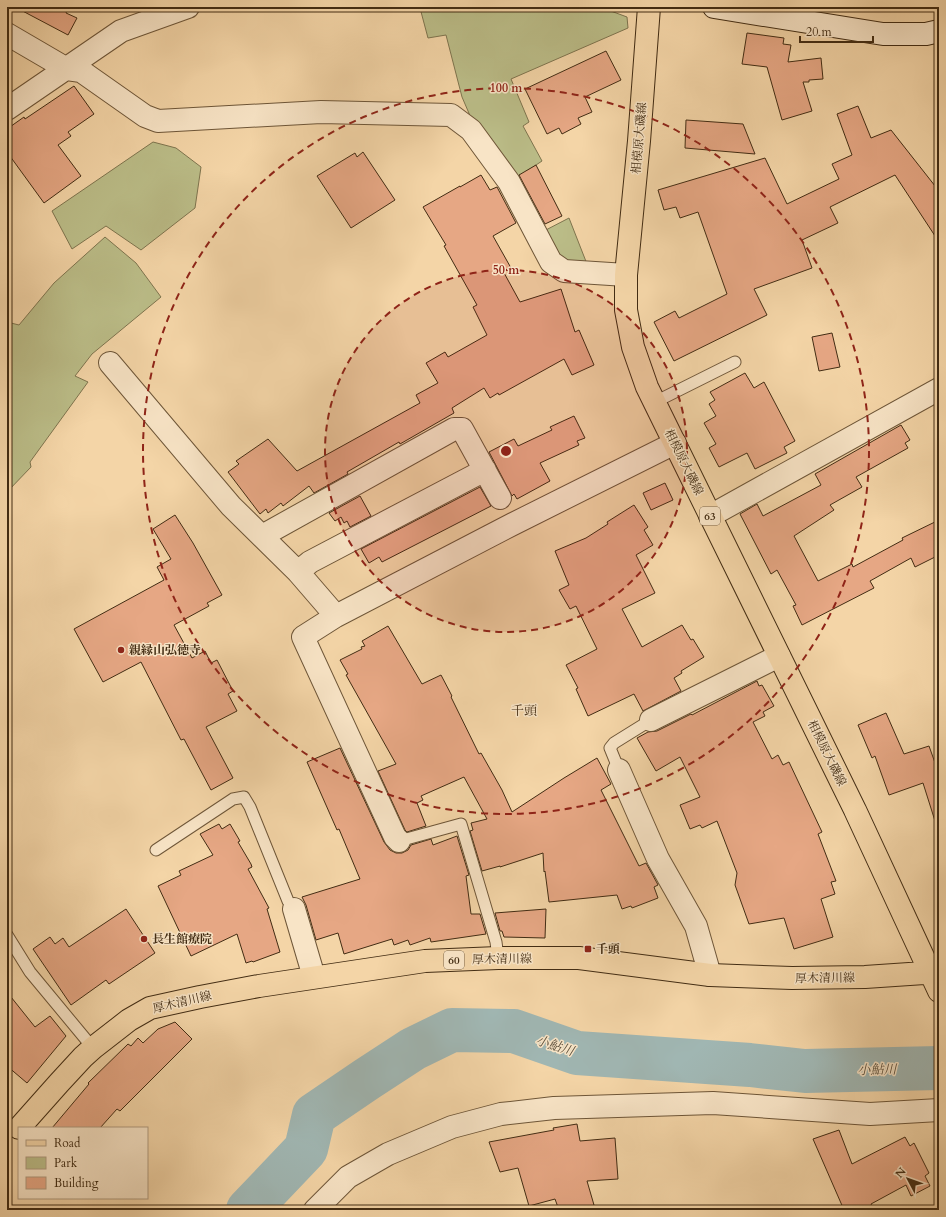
<svg xmlns="http://www.w3.org/2000/svg" width="946" height="1217" viewBox="0 0 946 1217" font-family="Cardo,'Noto Serif JP',serif">
<rect width="100%" height="100%" fill="#f4d5a7"/>
<filter id="stains"><feTurbulence type="fractalNoise" baseFrequency=".005" numOctaves="4"/><feColorMatrix values="0 0 0 0 .2 0 0 0 0 .09 0 0 0 0 .02 0 0 0 .5 -.17"/></filter>
<radialGradient id="worn" r=".72"><stop offset=".6" stop-color="#630" stop-opacity="0"/><stop offset="1" stop-color="#630" stop-opacity=".3"/></radialGradient>
<path fill="#bbbd88" stroke="#7e744e" d="M430,7h170l27,10 1,11 -117,51 18,43 -6,4 19,35 -24,16 -44,-52 -12,-28 -16,-62 -18,3 -8,-30z
M153,142l23,6 25,19 -6,41 -54,42 -35,-24 -34,23 -20,-38z
M569,218l18,46 -20,1 -25,-33z
M105,237l31,26 25,34 -69,57 -17,22 13,6 -58,80 1,5 -24,25v-170l12,3 35,-42z"/>
<g fill="none" stroke-linecap="round" stroke-linejoin="round">
<path stroke="#a0b6b2" stroke-width="44" d="M248,1210l58,-61 8,-34 53,-36 46,-30 39,-19 62,1 63,22 173,12 55,6 134,-3"/>
</g>
<path fill="#e6a784" stroke="#422c13" d="M15,7h53l-2,6 11,5 -9,17z
M747,33l37,5 -1,6 8,1 -3,17 33,-4 2,21 -14,1v2h-6l9,29 -30,9 -15,-53 -25,-3z
M606,51l15,29 -36,17 7,15 -14,6 3,6 -19,10 -3,-6 -12,6 -22,-45z
M74,86l20,28 -26,18 3,4 -13,9 23,31 -37,27 -37,-51v-23l17,-12 1,2z
M858,106l13,32 20,-8 48,61v51l-44,-67 -65,32 8,16 -36,17 10,28 -58,21 13,26 -93,46 -20,-39 21,-11 4,7 48,-24 -29,-82 -18,6 -4,-11 -12,3 -6,-20 107,-32 22,46 52,-25 -7,-15 20,-9 -15,-41z
M686,120l57,4 12,30 -70,-6z
M363,152l32,48 -44,28 -34,-52 38,-23 2,4z
M536,165l26,51 -17,8 -26,-49z
M481,175l9,15 7,-3 19,36 -23,13 18,32 -8,3 17,31 41,-13 14,43 4,-2 15,35 -22,10 -8,-16 -65,36 -1,-2 -8,5 -6,-10 -32,20 2,5 -54,31 -1,-2 -52,30 1,2 -34,19 -5,-7 -26,20 -2,-3 -13,10 -2,-4 -6,5 -32,-42 11,-8 -3,-3 32,-22 29,32 123,-68 -4,-8 22,-12 -12,-20 19,-11 3,5 39,-22 -14,-28 4,-2 -33,-59 2,-1 -23,-38 37,-21v1z
M832,333l8,34 -21,4 -7,-34z
M745,373l9,15 10,-6 31,59 -11,6 3,6 -32,16 -8,-16 -28,14 -10,-19 7,-4 -12,-21 12,-7 -7,-12 6,-4 -5,-8z
M574,416l11,22 -8,3 2,4 -39,18 10,18 -33,18 -3,-5 -2,2 -23,-44 25,-13 4,7 34,-16 -2,-3z
M901,425l9,15 -5,3 3,5 -52,29 6,10 -32,18 4,5 -40,26 24,45 34,-17 1,3 50,-27 -1,-2 37,-18v35l-24,12 -4,-9 -41,23 4,7 -72,37 -9,-19 3,-1 -19,-35 -6,4 -31,-60 17,-10 6,12 58,-31 -6,-11z
M665,483l8,17 -22,10 -8,-17z
M480,487l11,19 -109,56 -3,-5 -10,6 -8,-14z
M360,496l11,20 -21,11 -3,-6 -3,2 -3,-6 -6,4 -6,-8z
M634,505l14,22 -4,3 9,15 -17,10 19,38 -33,16 20,38 40,-22 9,15 2,-1 11,18 -23,14 1,2 -8,5 7,13 -38,20 -9,-17 -46,22 -12,-27 2,-1 -12,-23 31,-16 -21,-43 -6,3 -11,-19 10,-5 -14,-34 31,-13 22,-14 -1,-2z
M175,515l18,28 29,52 -15,8 2,3 -35,19 18,33 13,-7 6,12 6,-3 16,31 -5,3 9,17 -31,16 27,51 -22,12 -27,-51 -3,1 -40,-78 -38,20 -29,-53 90,-49 -7,-13 14,-8 -18,-30z
M388,626l34,58 19,-9 11,21 -1,1 28,57 2,-1 21,37 10,22 52,-34 33,-20 14,26 -10,6 38,76 7,-3 11,20 1,2 -4,2 4,11 -26,10 -1,-2 -9,3 -5,-14 -68,7 -4,-31 -1,1 -1,-19 -43,14v-1l-18,5 -12,-40 3,-1 -2,-7 16,-4 -23,-42 -43,19 2,4 -6,3 9,23 -19,6 -2,-2 -27,-59 18,-7 -50,-89 2,-1 -8,-14 22,-11 -1,-2 4,-1 -3,-5z
M757,681l2,5 3,-1 12,21 -11,6 2,4 -12,6 19,37 6,-4 5,10 6,-3 33,70 -4,2 18,47 -5,1 4,12 -14,5 12,38 -39,12 -10,-31 -35,6 -14,-39 2,-12 -20,-52 -15,7 -2,-3 -10,4 -10,-24 20,-8 -20,-40 -24,14 -19,-33 11,-6 9,-1 34,-17 1,1z
M886,713l18,41 25,-8 10,28v46l-4,1 -12,-38 -34,12 -14,-39 -3,2 -14,-33z
M340,748l44,94 6,8 6,3h6l6,-3 3,-5 20,-6 2,6 24,-9 12,39 -3,1 5,38h9l6,20 -55,8 -1,-4 -20,7 -2,-5 -14,5 -2,-6 -48,15 -6,-21 -22,7 -10,-35 -4,-8 58,-18 -21,-50 -2,1 -30,-68z
M219,824l3,5 8,-5 10,17 -2,1 13,22 1,3 -4,2 21,39 -2,1 13,43 -27,10 -1,-1 -6,2 -9,-29 -46,22 -33,-70 23,-11 -2,-4 34,-16 -13,-21z
M126,909l29,44 -46,31 -3,-4 -35,25 -38,-56 17,-12 5,7 8,-6 6,9z
M546,909l-1,29 -41,-1 -2,-6h-2l-5,-18z
M7,992l28,35 15,-11 16,20 -39,47 -20,-17z
M175,1022l17,17 -72,72 -3,-2 -17,19h-48l37,-44 -1,-1 40,-39 3,2 7,-8 5,5 15,-14z
M577,1124l3,17 35,-3 3,41 -31,2 7,24 -15,5h-20l-4,-11 -26,7 -11,-38 -18,4 -11,-30 65,-12 -1,-2z
M839,1130l13,34 53,-27 5,9 4,-3 15,30 -4,3 5,10 -19,10 -5,-11 -35,19 3,6h-30l-31,-71z"/>
<g fill="none" stroke-linecap="round" stroke-linejoin="round">
<defs>
<path id="lane" d="M655,402l80,-40
M619,770l-9,-22 4,-5 37,-23
M399,841l62,-17 35,118 2,16
M156,850l77,-51 11,-2 6,10 38,94 6,8
M7,935l23,37 63,76"/>
<path id="street" d="M7,34l60,35 14,2 64,45 13,5 163,-9 130,3 20,15 38,52 42,80 13,9 62,4
M7,109l114,-78 67,-24
M110,363l121,143 67,66 38,44 177,-92 162,-81
M710,516l229,-127
M262,536l192,-107h8l38,69
M298,572l12,-10 175,-92
M336,616l-33,21 92,200 4,4
M651,720l128,-64
M619,770l39,89 38,67 14,49
M294,909l20,68
M315,1210l33,-33 40,-23 64,-27 49,-13 53,-6 159,-5 157,11 69,-4"/>
<path id="secondary" d="M714,7l169,27h43l13,-3"/>
<path id="primary" d="M649,7l-10,134 -13,134v35l7,37 14,40 208,423 84,181
M19,1128l40,-45 24,-26 10,-9 36,-28 21,-12 50,-11 59,-11 166,-25 73,-3h81l131,17 82,3 73,-1 74,-5"/>
</defs>
<use href="#lane" stroke="#6e5638" stroke-width="13"/>
<use href="#street" stroke="#6e5638" stroke-width="24"/>
<use href="#secondary" stroke="#422c13" stroke-width="24"/>
<use href="#primary" stroke="#422c13" stroke-width="24"/>
<use href="#lane" stroke="#f8e4c6" stroke-width="11"/>
<use href="#street" stroke="#f8e4c6" stroke-width="22"/>
<use href="#secondary" stroke="#f8e4c6" stroke-width="22"/>
<use href="#primary" stroke="#f4d5a7" stroke-width="22"/>
</g>
<circle cx="506" cy="451" r="181" fill="#8f2418" fill-opacity=".12"/>
<g fill="none" stroke="#8f2418" stroke-width="2" stroke-dasharray="7 5">
<circle cx="506" cy="451" r="181"/>
<circle cx="506" cy="451" r="363"/>
</g>
<g fill="#8f2418" stroke="#f8e4c6" stroke-width="1.5">
<circle cx="121" cy="650" r="4"/>
<circle cx="144" cy="939" r="4"/>
<rect x="584" y="945" width="8" height="8" rx="2"/>
</g>
<g text-anchor="middle" stroke-width="3" stroke-linejoin="round" paint-order="stroke">
<g fill="#f8e4c6" stroke="#796349" stroke-width="1">
<rect x="700" y="507" width="20" height="18" rx="3"/>
<rect x="444" y="951" width="20" height="18" rx="3"/>
</g>
<g font-size="11" font-weight="bold" fill="#422c13">
<text x="710" y="520">63</text>
<text x="454" y="964">60</text>
</g>
<g font-size="12" fill="#422c13" stroke="#f8e4c6">
<text transform="translate(639 138) rotate(-85)" y="4">相模原大磯線</text>
<text transform="translate(684 462) rotate(64)" y="4">相模原大磯線</text>
<text transform="translate(827 753) rotate(64)" y="4">相模原大磯線</text>
<text transform="translate(502 959) rotate(-1)" y="4">厚木清川線</text>
<text transform="translate(825 978) rotate(-1)" y="4">厚木清川線</text>
<text transform="translate(182 1002) rotate(-13)" y="4">厚木清川線</text>
</g>
<g font-size="12" font-weight="bold" fill="#422c13" stroke="#f8e4c6" text-anchor="start">
<text x="129" y="654">親縁山弘徳寺</text>
<text x="152" y="943">長生館療院</text>
<text x="596" y="953">千頭</text>
</g>
<g font-size="13" fill="#422c13" stroke="#f8e4c6">
<text x="524" y="715">千頭</text>
</g>
<g font-size="13" font-style="italic" fill="#5a4e3b" stroke="#f8e4c6">
<text transform="translate(555 1045) rotate(18)" y="5">小鮎川</text>
<text transform="translate(877 1069) rotate(-1)" y="5">小鮎川</text>
</g>
</g>
<circle cx="506" cy="451" r="6" fill="#8f2418" stroke="#f8e4c6" stroke-width="2"/>
<g font-size="12" text-anchor="middle" font-weight="bold" fill="#8f2418" stroke="#f8e4c6" stroke-width="3" stroke-linejoin="round" paint-order="stroke">
<text x="506" y="92">100 m</text>
<text x="506" y="274">50 m</text>
</g>
<rect width="946" height="1217" fill="none" stroke="#f4d5a7" stroke-width="24"/>
<rect x="8" y="8" width="930" height="1201" fill="none" stroke="#422c13" stroke-width="2"/>
<rect x="12" y="12" width="922" height="1193" fill="none" stroke="#422c13"/>
<rect x="18" y="1127" width="130" height="72" fill="#f8e4c6" stroke="#af9a7e"/>
<rect x="26" y="1140" width="20" height="6" fill="#f4d5a7" stroke="#af9a7e"/>
<text x="54" y="1147" font-size="12" fill="#422c13">Road</text>
<rect x="26" y="1157" width="20" height="12" fill="#bbbd88" stroke="#af9a7e"/>
<text x="54" y="1167" font-size="12" fill="#422c13">Park</text>
<rect x="26" y="1177" width="20" height="12" fill="#e6a784" stroke="#af9a7e"/>
<text x="54" y="1187" font-size="12" fill="#422c13">Building</text>
<g transform="translate(908 1179) rotate(311)" stroke="#f8e4c6" stroke-width="3" paint-order="stroke">
<path d="M0-3L7 15L0 10L-7 15Z" fill="#422c13"/>
<text y="-6" font-size="11" font-weight="bold" text-anchor="middle" fill="#422c13">N</text>
</g>
<path d="M800 36v6h73v-6" fill="none" stroke="#422c13" stroke-width="2"/>
<text x="806" y="36" font-size="12" fill="#422c13" stroke="#f8e4c6" stroke-width="3" paint-order="stroke">20 m</text>
<rect width="100%" height="100%" filter="url(#stains)"/>
<rect width="100%" height="100%" fill="url(#worn)"/>
</svg>
